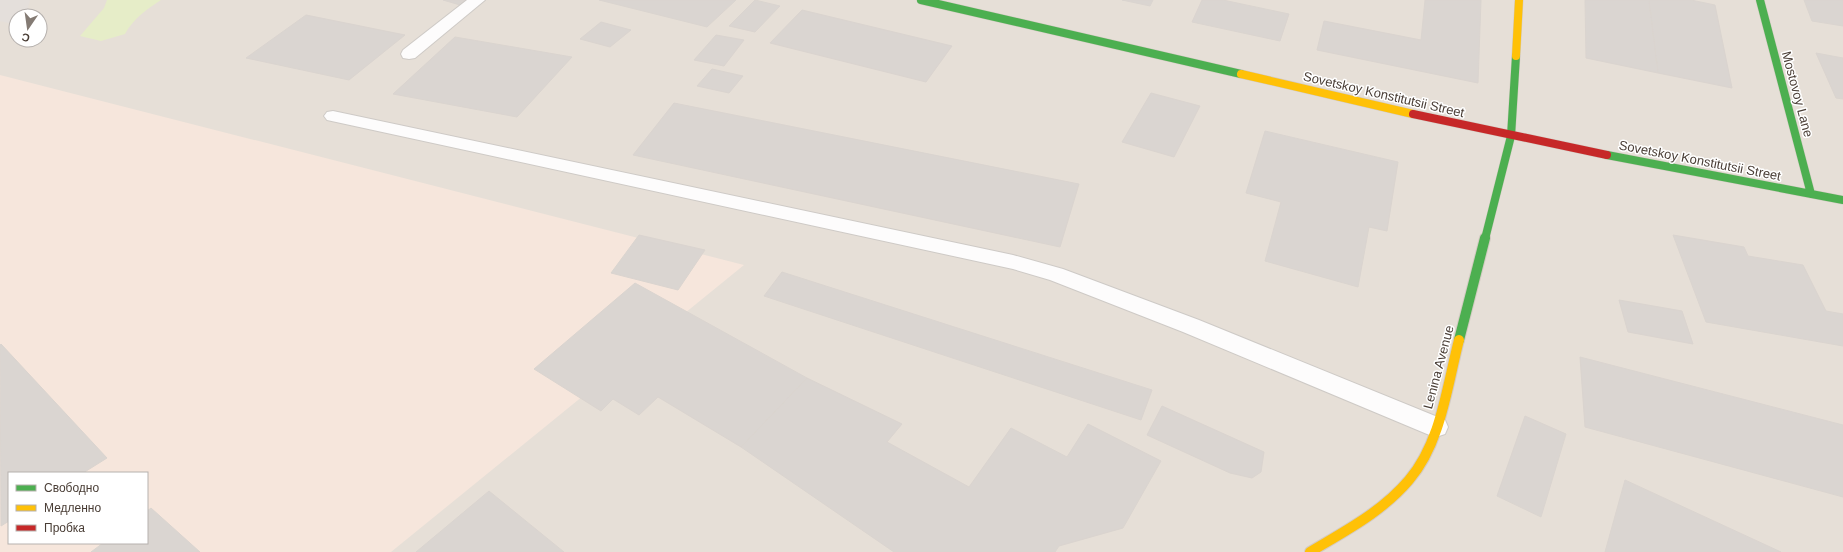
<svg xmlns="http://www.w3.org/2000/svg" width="1843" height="552" viewBox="0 0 1843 552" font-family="Helvetica,sans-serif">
<rect width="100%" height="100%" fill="#f2eeea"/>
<path fill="#e6dfd7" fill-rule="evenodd" d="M0,0h1843v552h-1843zM16,16h24v24h-24zM9,473h138v70h-138z"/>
<path fill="#f6e6dc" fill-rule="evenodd" d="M0,75l744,190 -353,287h-391zM9,473h138v70h-138z"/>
<path fill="#e6edc8" d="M107,0h54c-14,9 -28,19 -36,34l-24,7 -21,-5 24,-28z"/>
<path fill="#e4dfdb" d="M0,0h30l-4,16h-10v9l-16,-4z"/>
<path fill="#dad5d1" stroke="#dad4cf" d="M443,0h25l-8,5z
M599,0h137l-29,27z
M755,0l25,6 -25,26 -26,-6z
M1122,0h31l-3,6z
M1202,0h21l66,14 -9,27 -88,-19z
M1425,0h56l-3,83 -161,-33 7,-29 97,19z
M1585,0h64l9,73 -72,-15z
M1649,0h42l24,5 17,83 -74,-15z
M1804,0h39v26l-31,-5z
M802,10l150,36 -26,36 -156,-39z
M306,15l99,20 -56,45 -103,-22z
M601,22l30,8 -21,17 -30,-8z
M716,35l28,5 -20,26 -30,-6z
M455,37l117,20 -55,60 -124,-23z
M1816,53l27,5v41l-7,-1z
M712,69l31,7 -14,17 -32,-7z
M1151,93l49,13 -26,51 -52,-15z
M674,103l405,81 -19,63 -427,-92z
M1265,131l133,31 -11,69 -18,-4 -11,60 -93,-26 16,-59 -35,-9z
M639,235l66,15 -27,40 -67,-17z
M1673,235l71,12 4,9 55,9 23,46 17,3v32l-137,-24z
M782,272l370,118 -11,30 -377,-124z
M635,283l172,95 -66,69 -83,-50 -19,18 -26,-16 -12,12 -67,-42z
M1619,300l63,11 11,33 -65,-12z
M1,344l106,114 -24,15h-74v48l-8,5 -1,-181z
M1580,357l263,68v72l-258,-70z
M807,378l95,46 -15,18 82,45 42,-59 56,29 21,-33 73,37 -38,67 -64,18 -4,6h-161l-153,-105z
M1162,406l102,46 -3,20 -9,6 -22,-5 -83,-38z
M1525,416l41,18 -25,83 -44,-21z
M1625,480l156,72h-176z
M489,491l75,61h-148z
M151,508l49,44h-109l12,-9h44v-32z"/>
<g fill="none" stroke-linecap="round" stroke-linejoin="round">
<defs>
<path id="lane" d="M467,0h18l-70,58 -6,1 -6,-1 -2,-4 2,-4z
M333,111l680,144 50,14 136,51 246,100 3,7 -3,7 -9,3 -9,-3 -244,-102 -133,-52 -37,-11 -686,-149 -3,-4 3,-4z"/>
<path id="fast-far1" d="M921,0l320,74
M1760,0l51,194
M1607,155l236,45
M1485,239l26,-103 5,-80"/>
<path id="fast" d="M1459,340l26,-102"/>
<path id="slow-far1" d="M1516,56l3,-56
M1241,74l172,40"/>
<path id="slow" d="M1310,552c35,-21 72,-40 99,-72 32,-37 38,-94 50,-140"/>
<path id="jam" d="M1413,114l194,41"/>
</defs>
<use href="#lane" stroke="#cecac6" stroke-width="2"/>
<use href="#fast-far1" stroke="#d3cbc2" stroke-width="9"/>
<use href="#fast" stroke="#d3cbc2" stroke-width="12"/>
<use href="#slow-far1" stroke="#d3cbc2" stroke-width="9"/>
<use href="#slow" stroke="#d3cbc2" stroke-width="12"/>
<use href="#jam" stroke="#d3cbc2" stroke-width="9"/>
<use href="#lane" fill="#fdfcfc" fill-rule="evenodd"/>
<use href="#fast-far1" stroke="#4caf50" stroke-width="8"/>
<use href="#fast" stroke="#4caf50" stroke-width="10"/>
<use href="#slow-far1" stroke="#ffc107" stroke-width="8"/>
<use href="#slow" stroke="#ffc107" stroke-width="10"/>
<use href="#jam" stroke="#c62828" stroke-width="8"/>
</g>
<g text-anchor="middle" stroke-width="3" stroke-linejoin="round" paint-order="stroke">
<g font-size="13" fill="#493d35" stroke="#fff">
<text transform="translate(1384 94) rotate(13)" y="5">Sovetskoy Konstitutsii Street</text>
<text transform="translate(1798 94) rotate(75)" y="5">Mostovoy Lane</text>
<text transform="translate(1700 160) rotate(11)" y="5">Sovetskoy Konstitutsii Street</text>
<text transform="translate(1438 367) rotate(-75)" y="5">Lenina Avenue</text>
</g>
</g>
<rect x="8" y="472" width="140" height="72" fill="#ffffff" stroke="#b6b1ae"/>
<rect x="16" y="485" width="20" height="6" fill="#4caf50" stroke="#b6b1ae"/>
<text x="44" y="492" font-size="12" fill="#493d35">Свободно</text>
<rect x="16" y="505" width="20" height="6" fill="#ffc107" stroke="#b6b1ae"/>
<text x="44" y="512" font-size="12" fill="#493d35">Медленно</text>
<rect x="16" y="525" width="20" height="6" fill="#c62828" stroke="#b6b1ae"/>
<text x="44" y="532" font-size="12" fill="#493d35">Пробка</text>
<g transform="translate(28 28) rotate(193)"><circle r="19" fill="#ffffff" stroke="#b6b1ae"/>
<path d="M0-3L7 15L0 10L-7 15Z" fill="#847b74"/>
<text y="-6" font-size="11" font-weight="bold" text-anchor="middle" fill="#493d35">С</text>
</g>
</svg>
